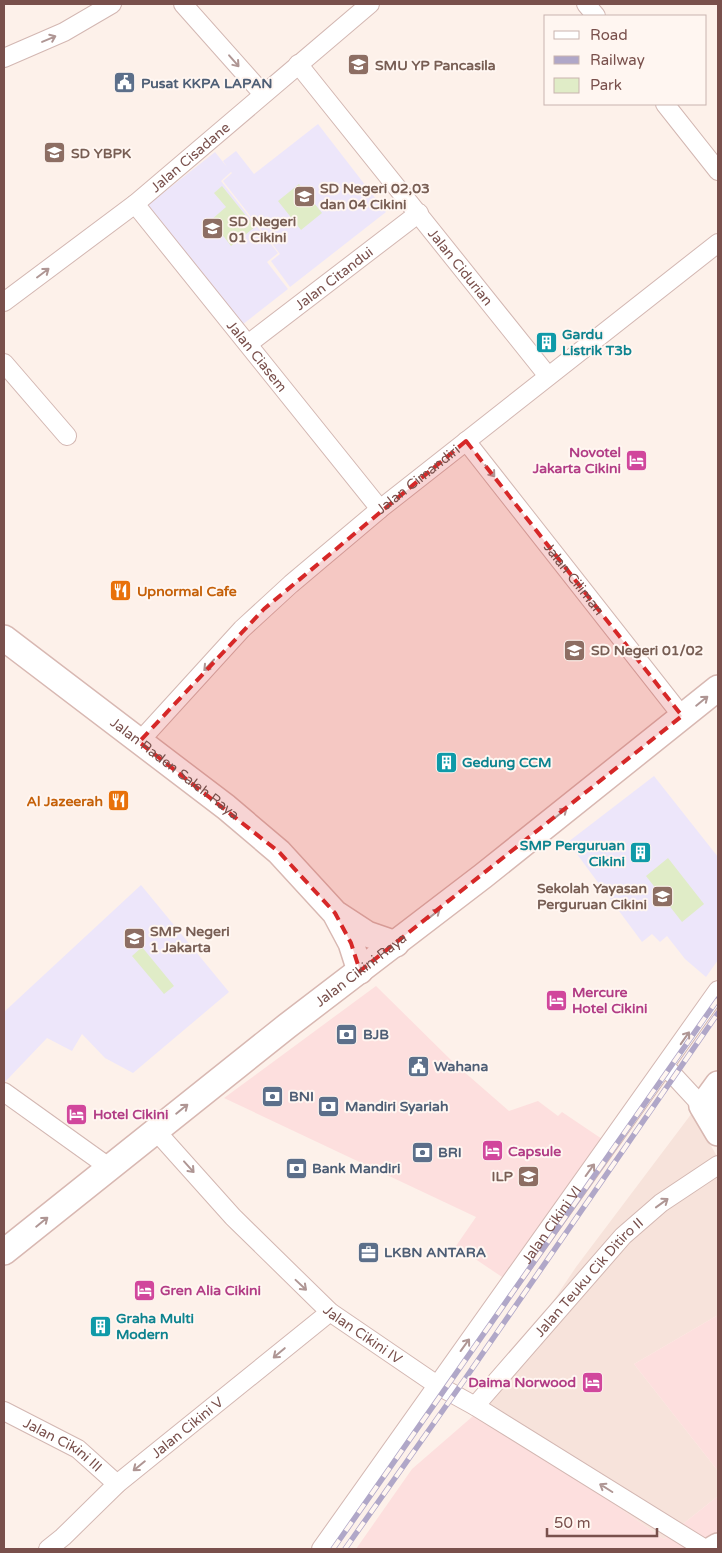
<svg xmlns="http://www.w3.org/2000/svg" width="722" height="1553" viewBox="0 0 722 1553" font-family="'Varela Round',sans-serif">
<rect width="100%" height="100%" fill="#fdf1ea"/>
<path fill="#f7e3db" d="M692,1113l26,45v157l-84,49 84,107v25l-54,43 -184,-129 96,-143z"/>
<path fill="#fddfde" d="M376,986l78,77 55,48 29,-10 20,15 4,-4 43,29 -100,138 -49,-33 20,-29 -252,-119z
M718,1315v156l-84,-107z
M480,1410l184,129 54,-43v53h-362l56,-80z"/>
<path fill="#ede6fa" d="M318,124l68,88 -96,75 -19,-26 9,-7 -57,-73 9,-8 -1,-1 -10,9 57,72 -11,9 21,27 -46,36 -94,-120 67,-53 12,15 -4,-6 13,-10 18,23z
M654,776l64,81v103l-12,17 -21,-18 -18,-23 -7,6 -8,-8 -10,8 -74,-100z
M141,885l88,107 -96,81 -28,-15 -23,-24 -10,17 -25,-13 -43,45v-71z"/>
<path fill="#e0ecc7" d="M299,184l23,29 -21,17 -23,-29z
M222,186l33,41 -24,19 -20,-26 15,-13 -12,-14z
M668,858l36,46 -22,18 -36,-46z
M142,947l32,39 -10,8 -32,-38z"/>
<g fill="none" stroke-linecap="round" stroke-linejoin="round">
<defs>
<g id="street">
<path d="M183,4l80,90"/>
<path d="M586,4l10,12"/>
<path d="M4,58l60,-26 48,-28"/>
<path id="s1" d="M298,64l250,312"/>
<path d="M665,104l53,67"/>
<path id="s2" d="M135,204l245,305"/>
<path id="s3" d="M4,302l131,-98 235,-200"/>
<path id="s4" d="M248,344l171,-131"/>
<path d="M4,363l63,73"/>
<path id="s5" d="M466,441l216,275"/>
<path id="s6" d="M139,742l103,-113 49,-45 89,-75 338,-266"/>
<path d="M665,1066l37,40"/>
<path d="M4,1092l106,76"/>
<path id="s7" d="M156,1131l77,86 97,95 107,73 38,21 230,143"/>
<path id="s8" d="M475,1406l148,-170 38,-33 57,-38"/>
<path id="s9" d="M4,1411l74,38 39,35"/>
<path id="s10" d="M48,1549l15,-12 54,-53 213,-172"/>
<path id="s11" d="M321,1549l397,-559"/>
</g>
<g id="secondary">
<path id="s12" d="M4,638l222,169 53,45 56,61 16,30 9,28"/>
<path d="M338,915l29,19 29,10"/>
<path d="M718,1084l-16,22 16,27"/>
<path id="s13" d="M4,1252l283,-226 196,-150 235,-188"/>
<path d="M713,1549l5,-3"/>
</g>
</defs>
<use href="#street" stroke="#d3b7b2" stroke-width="20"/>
<use href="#secondary" stroke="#d8b8b2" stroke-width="28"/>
<use href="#street" stroke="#fff" stroke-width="18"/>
<use href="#secondary" stroke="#fff" stroke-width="25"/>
<defs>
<path id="rail" d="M333,1549l385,-550
M345,1549l120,-170 253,-366"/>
</defs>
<use href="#rail" stroke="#b0a7c8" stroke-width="5.5"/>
<use href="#rail" stroke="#fff6f1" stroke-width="4" stroke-dasharray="11" stroke-linecap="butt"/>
</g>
<defs><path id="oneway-shaft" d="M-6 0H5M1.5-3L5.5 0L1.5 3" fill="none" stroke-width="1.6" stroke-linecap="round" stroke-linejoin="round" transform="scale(1.25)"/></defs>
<g stroke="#af9694">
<use href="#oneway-shaft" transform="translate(49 39) rotate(-23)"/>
<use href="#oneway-shaft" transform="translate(234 61) rotate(49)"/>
<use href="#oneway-shaft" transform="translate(43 273) rotate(-37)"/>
<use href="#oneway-shaft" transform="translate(490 471) rotate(51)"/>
<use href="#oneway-shaft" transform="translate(209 665) rotate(133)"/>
<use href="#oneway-shaft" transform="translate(702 701) rotate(-39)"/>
<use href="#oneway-shaft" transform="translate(561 813) rotate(-39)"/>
<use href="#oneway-shaft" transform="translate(434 914) rotate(-38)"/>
<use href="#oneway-shaft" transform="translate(685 1038) rotate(-55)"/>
<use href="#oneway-shaft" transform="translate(182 1109) rotate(-39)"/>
<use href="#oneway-shaft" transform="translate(189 1167) rotate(48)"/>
<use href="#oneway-shaft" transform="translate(590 1170) rotate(-54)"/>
<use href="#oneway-shaft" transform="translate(662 1203) rotate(-36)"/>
<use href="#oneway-shaft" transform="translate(42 1222) rotate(-39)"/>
<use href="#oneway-shaft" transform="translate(301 1285) rotate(43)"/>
<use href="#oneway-shaft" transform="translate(465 1345) rotate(-54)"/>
<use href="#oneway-shaft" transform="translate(279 1353) rotate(140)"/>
<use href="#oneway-shaft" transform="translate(139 1466) rotate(141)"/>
<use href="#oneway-shaft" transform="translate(606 1488) rotate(-148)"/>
</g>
<path fill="#d62828" fill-opacity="0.2" stroke="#d62828" stroke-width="4" stroke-dasharray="10 6" stroke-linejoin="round" d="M466,441l216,275 -322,255 -9,-28 -16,-30 -56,-61 -140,-110 125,-133z"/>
<defs>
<symbol id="school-square" viewBox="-11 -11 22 22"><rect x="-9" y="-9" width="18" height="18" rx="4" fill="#8d6e63" stroke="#fff6f1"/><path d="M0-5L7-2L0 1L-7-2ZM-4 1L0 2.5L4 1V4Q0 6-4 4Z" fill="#fff"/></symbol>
<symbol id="civic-square" viewBox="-11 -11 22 22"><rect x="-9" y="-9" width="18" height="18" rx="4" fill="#5c6f8a" stroke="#fff6f1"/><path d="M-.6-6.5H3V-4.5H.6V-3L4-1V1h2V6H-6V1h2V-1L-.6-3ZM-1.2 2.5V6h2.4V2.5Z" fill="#fff"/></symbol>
<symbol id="building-square" viewBox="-11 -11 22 22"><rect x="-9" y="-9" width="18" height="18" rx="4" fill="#0f9aa8" stroke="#fff6f1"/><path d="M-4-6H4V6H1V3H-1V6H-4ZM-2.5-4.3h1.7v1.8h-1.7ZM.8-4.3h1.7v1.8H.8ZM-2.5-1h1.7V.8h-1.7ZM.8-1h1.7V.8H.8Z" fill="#fff"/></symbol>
<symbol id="hotel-square" viewBox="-11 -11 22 22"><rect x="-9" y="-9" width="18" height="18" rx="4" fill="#d1479c" stroke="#fff6f1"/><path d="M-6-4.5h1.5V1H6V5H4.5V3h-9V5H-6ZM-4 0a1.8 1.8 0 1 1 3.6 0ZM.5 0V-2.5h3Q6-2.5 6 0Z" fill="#fff"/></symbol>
<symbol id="restaurant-square" viewBox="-11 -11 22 22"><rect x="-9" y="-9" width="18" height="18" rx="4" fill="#e8710a" stroke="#fff6f1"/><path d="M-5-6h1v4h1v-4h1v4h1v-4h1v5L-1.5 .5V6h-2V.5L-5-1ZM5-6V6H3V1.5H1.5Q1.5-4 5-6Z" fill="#fff"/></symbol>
<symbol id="bank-square" viewBox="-11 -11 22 22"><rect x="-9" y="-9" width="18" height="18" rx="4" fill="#5c6f8a" stroke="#fff6f1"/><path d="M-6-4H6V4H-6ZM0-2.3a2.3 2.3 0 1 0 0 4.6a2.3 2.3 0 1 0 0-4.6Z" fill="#fff"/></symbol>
<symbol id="office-square" viewBox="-11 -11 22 22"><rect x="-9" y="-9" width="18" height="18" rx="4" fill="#5c6f8a" stroke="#fff6f1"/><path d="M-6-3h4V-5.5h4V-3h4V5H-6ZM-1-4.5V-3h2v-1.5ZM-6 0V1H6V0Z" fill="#fff"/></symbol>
</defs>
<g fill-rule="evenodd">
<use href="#school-square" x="346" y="52" width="25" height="25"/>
<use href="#civic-square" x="112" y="70" width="25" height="25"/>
<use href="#school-square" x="42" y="140" width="25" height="25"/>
<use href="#school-square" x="292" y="184" width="25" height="25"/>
<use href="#school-square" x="200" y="216" width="25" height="25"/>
<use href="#building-square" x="534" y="330" width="25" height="25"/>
<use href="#hotel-square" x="624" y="448" width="25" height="25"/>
<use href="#restaurant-square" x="108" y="578" width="25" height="25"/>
<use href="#school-square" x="562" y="638" width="25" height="25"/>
<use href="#building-square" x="434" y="750" width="25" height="25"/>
<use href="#restaurant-square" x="106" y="788" width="25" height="25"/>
<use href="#building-square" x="628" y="840" width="25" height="25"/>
<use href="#school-square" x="650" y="884" width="25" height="25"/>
<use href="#school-square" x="122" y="926" width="25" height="25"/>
<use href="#hotel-square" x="544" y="988" width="25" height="25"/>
<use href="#bank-square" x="334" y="1022" width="25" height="25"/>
<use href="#civic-square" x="406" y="1054" width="25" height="25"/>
<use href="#bank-square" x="260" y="1084" width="25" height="25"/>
<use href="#bank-square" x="316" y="1094" width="25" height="25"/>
<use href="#hotel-square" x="64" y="1102" width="25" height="25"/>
<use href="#hotel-square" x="480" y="1138" width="25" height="25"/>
<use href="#bank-square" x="410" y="1140" width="25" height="25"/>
<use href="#bank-square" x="284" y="1156" width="25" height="25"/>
<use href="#school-square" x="516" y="1164" width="25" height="25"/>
<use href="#office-square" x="356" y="1240" width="25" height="25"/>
<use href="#hotel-square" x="132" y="1278" width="25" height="25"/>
<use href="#building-square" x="88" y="1314" width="25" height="25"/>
<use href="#hotel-square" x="580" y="1370" width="25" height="25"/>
</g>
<g text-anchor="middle" stroke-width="4" stroke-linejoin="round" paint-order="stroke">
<g font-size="14" font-weight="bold" fill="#785e54" stroke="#fff6f1" text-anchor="start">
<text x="375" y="70">SMU YP Pancasila</text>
<text x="71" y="158">SD YBPK</text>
<text x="320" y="193">SD Negeri 02,03<tspan x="320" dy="16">dan 04 Cikini</tspan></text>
<text x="229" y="226">SD Negeri<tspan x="229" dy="16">01 Cikini</tspan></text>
<text x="591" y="655">SD Negeri 01/02</text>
<text x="647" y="893" text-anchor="end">Sekolah Yayasan<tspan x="647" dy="16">Perguruan Cikini</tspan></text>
<text x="150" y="936">SMP Negeri<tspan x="150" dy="16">1 Jakarta</tspan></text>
<text x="513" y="1181" text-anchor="end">ILP</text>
</g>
<g font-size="14" font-weight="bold" fill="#4e5e75" stroke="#fff6f1" text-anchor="start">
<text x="141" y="88">Pusat KKPA LAPAN</text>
<text x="363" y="1039">BJB</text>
<text x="434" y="1071">Wahana</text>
<text x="289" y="1101">BNI</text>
<text x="345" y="1111">Mandiri Syariah</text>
<text x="438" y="1157">BRI</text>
<text x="312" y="1173">Bank Mandiri</text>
<text x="384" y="1257">LKBN ANTARA</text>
</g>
<g font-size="14" fill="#79504c" stroke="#fff6f1">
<text dy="5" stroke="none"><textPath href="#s3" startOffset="236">Jalan Cisadane</textPath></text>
<text dy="5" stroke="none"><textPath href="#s1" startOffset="260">Jalan Cidurian</textPath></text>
<text dy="5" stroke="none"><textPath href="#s4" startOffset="108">Jalan Citandui</textPath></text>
<text dy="5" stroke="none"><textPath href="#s2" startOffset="195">Jalan Ciasem</textPath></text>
<text dy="5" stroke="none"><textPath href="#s6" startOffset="384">Jalan Cimandiri</textPath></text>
<text dy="5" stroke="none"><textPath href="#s5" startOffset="175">Jalan Ciliman</textPath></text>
<text dy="5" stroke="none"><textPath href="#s12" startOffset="215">Jalan Raden Saleh Raya</textPath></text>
<text dy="5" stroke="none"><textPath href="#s13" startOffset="455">Jalan Cikini Raya</textPath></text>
<text dy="5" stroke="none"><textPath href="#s11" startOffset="398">Jalan Cikini VI</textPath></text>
<text dy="5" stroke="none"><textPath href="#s8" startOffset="172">Jalan Teuku Cik Ditiro II</textPath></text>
<text dy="5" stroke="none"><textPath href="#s7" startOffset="291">Jalan Cikini IV</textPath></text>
<text dy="5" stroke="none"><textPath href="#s10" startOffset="185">Jalan Cikini V</textPath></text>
<text dy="5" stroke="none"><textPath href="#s9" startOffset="68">Jalan Cikini III</textPath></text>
</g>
<g font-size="14" font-weight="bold" fill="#0d838f" stroke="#fff6f1" text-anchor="start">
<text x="562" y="339">Gardu<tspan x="562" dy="16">Listrik T3b</tspan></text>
<text x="462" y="767">Gedung CCM</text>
<text x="625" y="850" text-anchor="end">SMP Perguruan<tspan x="625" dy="16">Cikini</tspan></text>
<text x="116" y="1323">Graha Multi<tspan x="116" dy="16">Modern</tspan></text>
</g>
<g font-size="14" font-weight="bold" fill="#b23c85" stroke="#fff6f1" text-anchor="start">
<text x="621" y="457" text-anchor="end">Novotel<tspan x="621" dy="16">Jakarta Cikini</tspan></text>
<text x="572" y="997">Mercure<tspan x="572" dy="16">Hotel Cikini</tspan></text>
<text x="93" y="1119">Hotel Cikini</text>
<text x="508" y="1156">Capsule</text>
<text x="160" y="1295">Gren Alia Cikini</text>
<text x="576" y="1387" text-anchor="end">Daima Norwood</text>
</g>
<g font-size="14" font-weight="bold" fill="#c56008" stroke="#fff6f1" text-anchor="start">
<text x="137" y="596">Upnormal Cafe</text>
<text x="103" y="806" text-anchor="end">Al Jazeerah</text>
</g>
</g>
<rect width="722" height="1553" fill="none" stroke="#79504c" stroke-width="10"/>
<rect x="544" y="15" width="162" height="90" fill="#fff6f1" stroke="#c9b4af"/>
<rect x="554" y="31" width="25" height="8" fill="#ffffff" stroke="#c9b4af"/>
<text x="590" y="40" font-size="15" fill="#79504c">Road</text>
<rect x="554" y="56" width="25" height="8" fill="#b0a7c8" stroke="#c9b4af"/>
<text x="590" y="65" font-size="15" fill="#79504c">Railway</text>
<rect x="554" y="78" width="25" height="15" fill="#e0ecc7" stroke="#c9b4af"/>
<text x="590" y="90" font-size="15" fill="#79504c">Park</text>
<path d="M547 1528v8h110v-8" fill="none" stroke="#79504c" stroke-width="2.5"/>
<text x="554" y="1528" font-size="15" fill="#79504c" stroke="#fff6f1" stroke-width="4" paint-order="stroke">50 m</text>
</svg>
